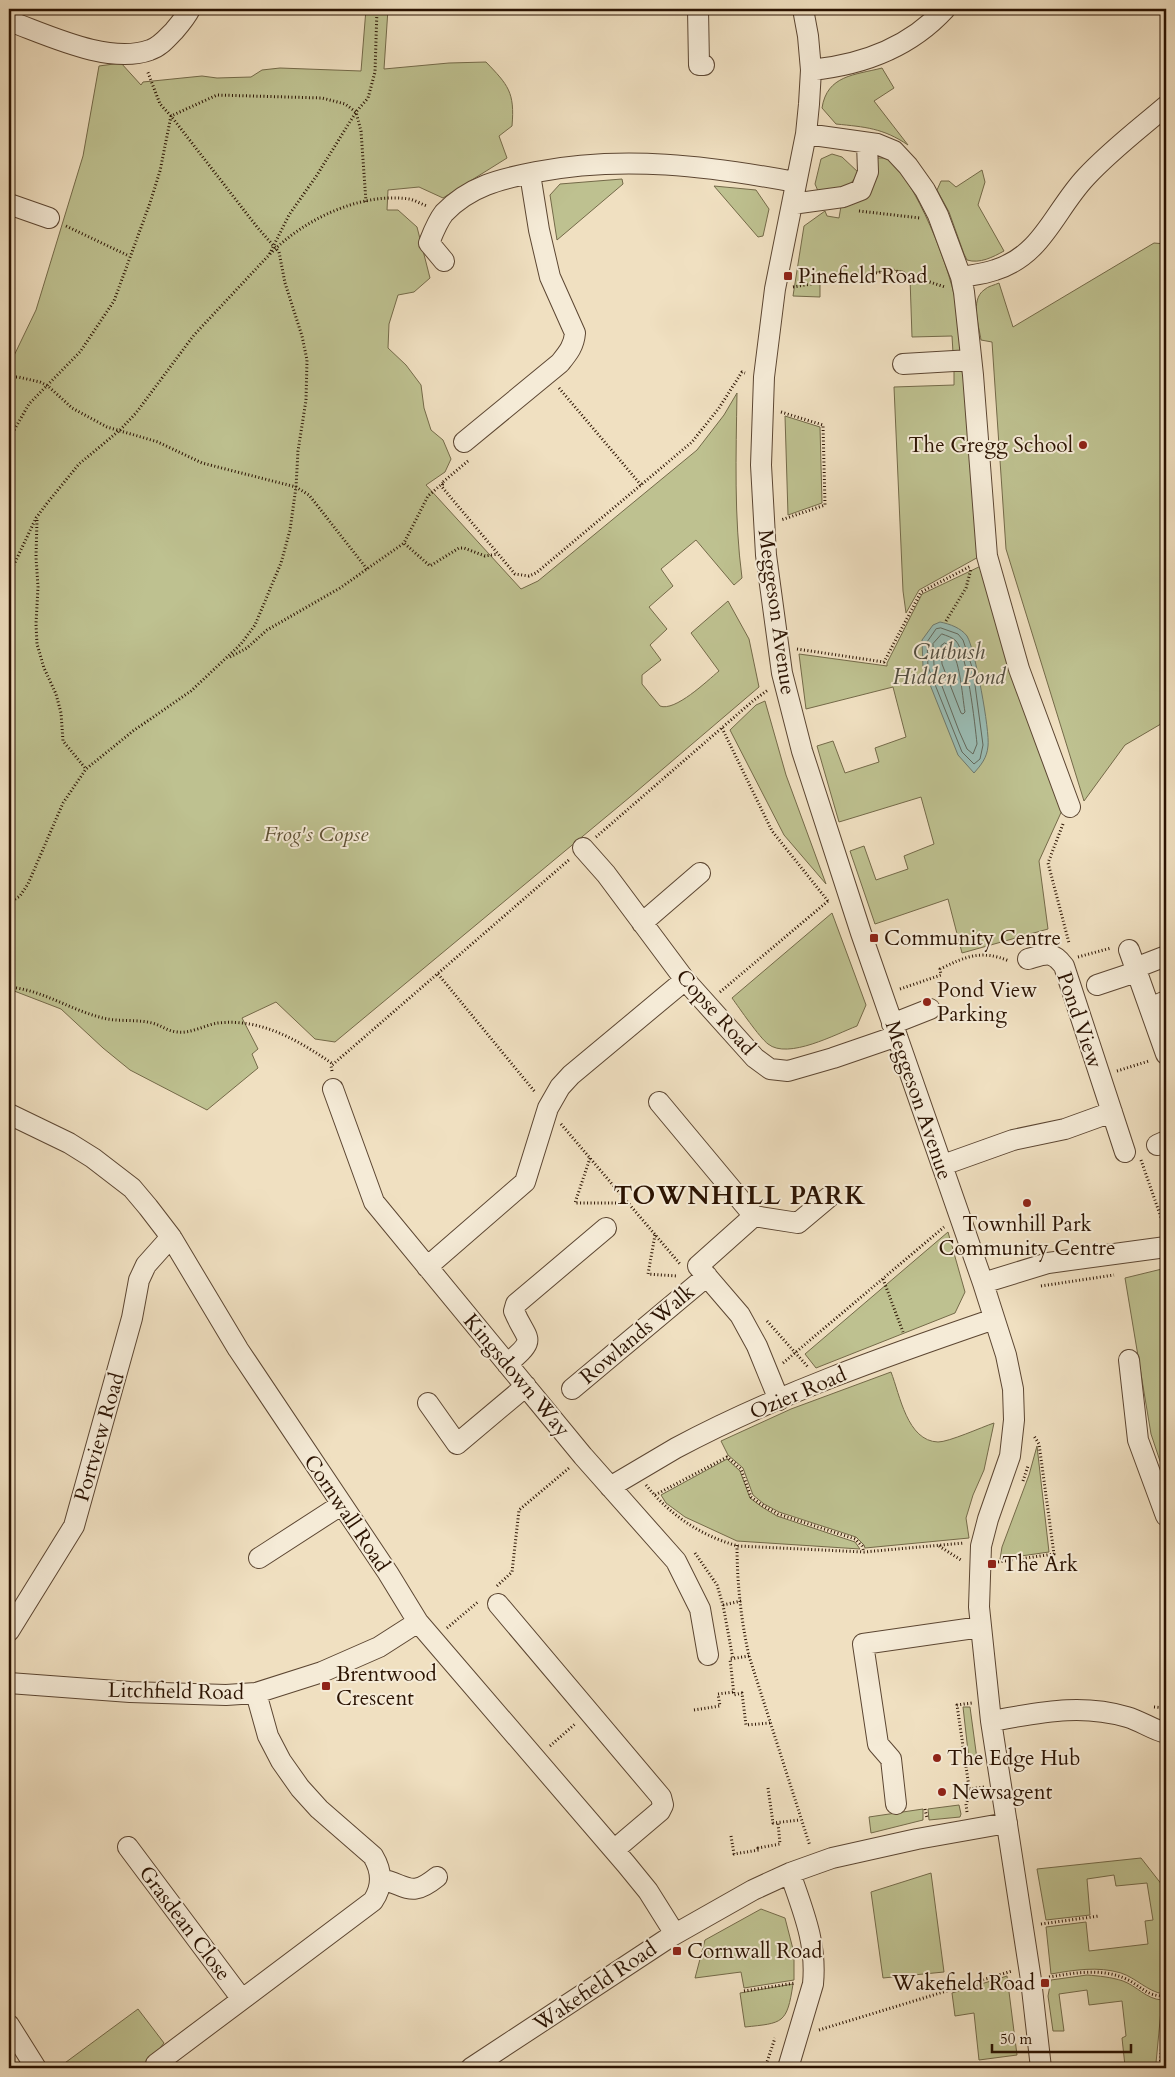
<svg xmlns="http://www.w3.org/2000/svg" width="1175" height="2077" viewBox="0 0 1175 2077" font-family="Cardo,serif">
<rect width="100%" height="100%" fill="#f0e0c1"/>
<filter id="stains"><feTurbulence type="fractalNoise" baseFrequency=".004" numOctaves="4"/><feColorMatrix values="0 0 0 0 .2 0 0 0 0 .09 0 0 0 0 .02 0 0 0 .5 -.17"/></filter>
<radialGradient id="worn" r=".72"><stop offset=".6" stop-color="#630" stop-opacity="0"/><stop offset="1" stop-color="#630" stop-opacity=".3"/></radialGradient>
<path fill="#bec190" stroke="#746a49" d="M366,9h22l-4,60 65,-6 37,-1c22,23 29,30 26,64l-13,10 8,22 -64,40 -24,-11 -31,3 -1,20h11l19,17 13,51 -16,14 -16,3 -9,29 -1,24 18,17 15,20 3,23 7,22 12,10 8,19 -6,13 -19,13 95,104 17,-8 159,-131 27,-35 13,-22c-1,62 -3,124 5,185l-8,7 -38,-45 -35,29 12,17 -24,21 18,22 -17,16 11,15 -19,15v9l18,22c15,6 47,-25 59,-35l-28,-38 37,-32 21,38 10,48 -129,110 -295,245 -20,-3 -39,-37 -34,16 16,31 -6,5 6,14 -51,42 -77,-40 -27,-22 -42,-39 -52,-20v-623l27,-56 47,-154 16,-90 22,-3 20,22 2,-3 59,-6 15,2 34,-1 11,-7 18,-2 81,3z
M882,68l12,20 -20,13 34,44c-25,-17 -43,-18 -72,-21l-14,-16c5,-33 33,-33 60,-40z
M832,154l10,3 17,16 -11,14 -30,4 -3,-7 6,-25z
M878,158h8c6,6 13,12 18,19 27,39 62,130 57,176h-8l-1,-17 -40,1 -2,-59c-2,-2 -3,-4 -5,-6 -10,-6 -70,8 -85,11v14l-27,-1 11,-70 21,-15 2,5 12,2 2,-12z
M982,170l3,12 -7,23 26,46c-11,6 -24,13 -37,9l-3,-6 -15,-42 -12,-22 4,-9h8l7,6z
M622,179l1,5 -66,56 -7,-45 10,-11z
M714,186l42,4 13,19 -6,27 -5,1z
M1154,243l12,1v477l-41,24 -41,56 -78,-252 -14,-207 -11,-2c-2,-14 -11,-40 3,-50 4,-4 11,-5 15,-7l14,44z
M954,370l9,2 19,183 -63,35 -13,23 -3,-22 -9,-204 60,-2z
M785,416l35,11 2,76 -34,12z
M983,565l81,241 -25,55 9,68 -86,24 -14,-54 -73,25 -25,-73 14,-5 12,34 32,-11 -4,-13 30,-12 -13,-47 -82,25 -22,-76 16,-5 12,32 34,-11 -4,-14 31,-11 -13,-50 -87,22 -7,-55 88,12v-3l35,-69z
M765,701l21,74 40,109 -42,-49 -54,-105 26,-25z
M832,913l34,92 -9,21c-21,8 -69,34 -89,18 -9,-7 -28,-35 -36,-46z
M948,1232l17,60 -10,21 -139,55 -11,-14z
M1166,1268v211l-15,-45 -26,-156z
M891,1372c9,23 16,69 47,70 11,0 44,-15 56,-19l-10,47 -11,25 -7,23 3,20 -104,10 -1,-3 -8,-8 -77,-25 -15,-8 -11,-9 -10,-27 -15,-13 -7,-14 70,-32z
M1037,1446l12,106 -49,7 2,-12 27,-72z
M727,1459l13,12 10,27 12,9 15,9 78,26 5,7 -123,-8 -52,-24 -19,-14 -5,-8z
M963,1707h7l7,52 -8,1z
M959,1805l2,9 -1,3 -31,3 -1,-11z
M923,1809v11l-52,13 -2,-16z
M1141,1858l25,32v44l-3,60c-16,-3 -27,-16 -42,-21 -23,-7 -47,-3 -70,1l-5,-47 40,-5 3,29 59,-7 -3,-23 8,-1 -6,-37 -31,3 -2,-11 -27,4 3,36 -44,5 -9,-51z
M931,1873l13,99 -61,6 -12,-86z
M761,1909l24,9 9,35v27l-50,8 -3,-16 -46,6 10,-38z
M1087,1975c12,1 24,2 36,6 14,5 23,18 39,19l-6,63 -31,3 -3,-28 4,-2 -4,-35 -33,4 -2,-15 -28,4 5,37h-11l-5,-35 3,-16z
M1007,1976l10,79 -38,5 -5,-47 -19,3 -3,-23z
M793,1984c-6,40 -10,39 -48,43l-5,-34z
M138,2009l26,34 -14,18 1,7h-93z"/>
<path fill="#9abdb5" stroke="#6e796d" d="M940,622c10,2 21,6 27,14 8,13 23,95 21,110 -1,12 -7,19 -14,27l-16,-18 -35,-88 -1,-27 11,-15z"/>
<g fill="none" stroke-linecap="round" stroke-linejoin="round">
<path stroke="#62685c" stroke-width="1" d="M941,628l17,6 5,6 10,30 10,75 -3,14 -6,5 -12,-12 -34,-85 -1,-25 9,-13z
M942,634c5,2 10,3 14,7 11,12 19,83 21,103l-4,10 -6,-5 -8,-18 -25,-66 -1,-21z
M945,643c15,7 17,53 20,69l-2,2 -2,-1 -19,-49 -1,-18z"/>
<defs>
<path id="minor" d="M698,9l1,56h5
M803,9l5,27 3,34 -2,34 -3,30 -31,155 -11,88 -3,88 5,90 16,118 20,78 59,182 122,350 23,72 7,34 1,31 -4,36 -22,63 -7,27 -2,61 12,114 40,259 10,88
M9,21c39,14 100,44 141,29 10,-3 17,-12 24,-19 6,-7 12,-14 16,-22
M811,70c51,-5 99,-23 134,-61
M806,134l71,10 17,7 14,15 17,24 13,25 23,62 3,15 9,83 14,181 32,113 51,138
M9,204l40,14
M792,204l51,-7 18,-7 7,-18 -1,-29
M444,261l-15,-18c4,-10 8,-21 15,-30 26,-27 56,-34 92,-41 87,-17 173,-6 259,10
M961,277c11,-2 23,-3 34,-7 48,-15 59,-59 91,-93 24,-26 53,-48 80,-71
M903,364l68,-4
M464,442l96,-79c8,-10 14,-17 15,-30l-25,-56 -11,-47 -9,-56
M583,848l23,26 79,106 70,78 15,11 18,2 45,-13 64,-22
M642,923l58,-50
M1129,950l37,104
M1028,959c18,-5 24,-9 36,7l61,186
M1135,968l31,-12
M1097,985l39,-13
M1150,1008l16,-7
M892,1024l38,-15
M333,1089l41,113 209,254 93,105 24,48 8,46
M659,1102l95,114
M9,1114l60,29 24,15 39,30 16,19 23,30 67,112 150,224 30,49 208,242 22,27 27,43
M1157,1145l9,-4
M943,1165l70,-25 52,-11 47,-17
M427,1267l98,-85 23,-74 12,-21 11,-12 114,-95
M983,1283l65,-20 118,-16
M1129,1360l9,80 28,76
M507,1364c32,-27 20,-22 7,-53l2,-7 90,-76
M572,1389l135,-113
M779,1400l-22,-54 -17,-31 -42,-49 56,-50 44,7 31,-26
M428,1403l29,41 69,-58
M610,1487c22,-13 44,-26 66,-39 101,-54 210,-92 318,-129
M259,1558l82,-53
M498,1604l163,193 2,8 -3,6 -46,39
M9,1631l65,-105 58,-208 7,-38 7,-15 25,-28
M9,1683l121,9 96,3 30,-2 66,-21 57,-25 39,-25
M991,1721c48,-8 88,-18 136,-4 14,4 26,13 39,16
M896,1804l-5,-45 -13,-15 -15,-100 118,-17
M128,1847l113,151
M381,1879c28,7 30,19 56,-2
M9,2025l27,43
M159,2068l-3,-4 217,-163c10,-15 9,-30 0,-45l-54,-47 -19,-21 -19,-27 -13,-25 -12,-43
M471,2068l199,-131 83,-47 37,-17 42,-15 85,-19 90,-16
M788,2068l25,-84c4,-41 -10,-73 -23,-111"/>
</defs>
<use href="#minor" stroke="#5c4632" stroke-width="22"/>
<path stroke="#2b1302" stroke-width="3" stroke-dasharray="1 2.5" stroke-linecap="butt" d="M859,211l61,7
M66,226l63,30
M270,254c33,-34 90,-62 139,-55 6,1 12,5 18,7
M793,287l100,-17 52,17
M9,377h9l22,5 8,4 24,22 35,19 51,15 44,21 94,24 13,8 58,74
M559,388l82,97
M781,412l42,13 2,80 -44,15
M9,439l20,-35 51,-52 34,-51 36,-98 10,-32 11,-55 46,-21 105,3 23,6 11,8 5,19 5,71
M468,461l-25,21 -1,5 73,87 14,2 7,-3 156,-131 27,-34 23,-36 3,1
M443,483l-15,13 -24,47 26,23 29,-18h5l21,8 13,-2
M37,520l-1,37 2,30 -2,37 1,20 7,24 12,26 5,19 2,28 23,28
M9,575l27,-57 12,-16 31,-38 41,-34 16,-17 58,-78 75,-80 20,-40 28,-40 39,-63 12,-14 7,-26 2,-63
M946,621l20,-33 5,-19
M797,649l87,13 37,-70 50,-26
M230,657l17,-9 20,-18 73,-42 64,-45
M722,728l50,103 56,70
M1063,824l-15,39 21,80
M596,837l158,-137 14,-10
M9,903l11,-7 8,-12 35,-81 23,-34 47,-38 58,-40 50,-47 14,-19 26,-62 9,-33 6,-43 2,-36 8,-51 1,-40 -5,-24 -17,-53 -6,-31 -22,-25 -86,-111 -11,-12 -13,-34
M1078,957l33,-9
M438,974l97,118
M9,987c34,3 61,23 94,31 15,4 33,1 49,5 9,2 15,8 25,9 13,2 28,-7 41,-9 44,-5 81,18 115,41
M900,989l41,-14 -1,-6c25,-12 41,-20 69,-8
M720,992l108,-91
M332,1071l-1,-5 239,-207
M1117,1071l32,-10
M561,1124l119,140
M590,1158l-15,45h54
M1141,1160l24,69
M655,1235l-7,39 29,2
M883,1279l20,53
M1041,1286l73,-11
M767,1321l41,46
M783,1363l161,-136
M1023,1481l5,-15
M646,1485c24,30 55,51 92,61l126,6 100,-9
M655,1495l72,-38 14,12 10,28 11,8 16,9 77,25 7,7 2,6
M737,1545c0,38 4,75 12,111l61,190
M939,1546l22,14
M695,1553l22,32 6,20 10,54
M998,1562l56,-8 -15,-110 -5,-8
M497,1586l15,-14 7,-62 50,-42
M723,1605l18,-4
M447,1628l32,-27
M749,1656l-19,3 4,36 8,-2 4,32 24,-2
M1154,1707l12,1
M694,1710l26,-4 -2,-12 16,-2
M550,1746l25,-22
M966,1765l14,-3
M768,1788l5,35 27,-3
M969,1789l15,-2
M925,1809l2,9
M967,1812l-1,-8 4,-10 -13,-89 15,-2
M731,1836l3,18 25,-4 -1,-2 22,-4 -2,-21
M1041,1924l58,-8
M1049,1977c25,-4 51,-9 75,1 17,7 22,19 42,18
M744,1991l51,-8
M819,2030l193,-59
M765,2068l10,-30
M1160,2068l6,-84"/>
<use href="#minor" stroke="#f5ebd7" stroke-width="20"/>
</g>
<g fill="#8f2418" stroke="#f5ebd7" stroke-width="2">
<rect x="783" y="271" width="10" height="10" rx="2.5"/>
<circle cx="1083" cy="445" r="5"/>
<rect x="869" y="933" width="10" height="10" rx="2.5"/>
<circle cx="927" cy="1002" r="5"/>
<circle cx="1027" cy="1203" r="5"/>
<rect x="987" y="1559" width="10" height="10" rx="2.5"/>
<rect x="321" y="1681" width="10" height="10" rx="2.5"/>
<circle cx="937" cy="1758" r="5"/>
<circle cx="942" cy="1792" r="5"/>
<rect x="672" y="1946" width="10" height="10" rx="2.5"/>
<rect x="1040" y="1978" width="10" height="10" rx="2.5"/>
</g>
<g text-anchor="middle" stroke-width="4" stroke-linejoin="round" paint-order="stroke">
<g font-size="21" fill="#2b1302" stroke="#f5ebd7" text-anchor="start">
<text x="798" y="283">Pinefield Road</text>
<text x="1073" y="452" text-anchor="end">The Gregg School</text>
<text x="884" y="945">Community Centre</text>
<text x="937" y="997">Pond View<tspan x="937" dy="24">Parking</tspan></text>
<text x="1027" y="1231" text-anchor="middle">Townhill Park<tspan x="1027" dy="24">Community Centre</tspan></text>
<text x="1002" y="1571">The Ark</text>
<text x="336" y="1681">Brentwood<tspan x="336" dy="24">Crescent</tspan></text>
<text x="947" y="1765">The Edge Hub</text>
<text x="952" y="1799">Newsagent</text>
<text x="687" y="1958">Cornwall Road</text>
<text x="1035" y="1990" text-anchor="end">Wakefield Road</text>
</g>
<g font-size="21" fill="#2b1302" stroke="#f5ebd7">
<text transform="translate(777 612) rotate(82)" y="7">Meggeson Avenue</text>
<text transform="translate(716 1012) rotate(48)" y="7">Copse Road</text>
<text transform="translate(1080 1020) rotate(71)" y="7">Pond View</text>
<text transform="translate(919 1100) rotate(71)" y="7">Meggeson Avenue</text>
<text transform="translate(637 1334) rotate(-40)" y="7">Rowlands Walk</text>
<text transform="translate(517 1375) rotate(50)" y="7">Kingsdown Way</text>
<text transform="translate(798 1393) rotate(-23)" y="7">Ozier Road</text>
<text transform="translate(99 1437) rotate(-74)" y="7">Portview Road</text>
<text transform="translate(347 1513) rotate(56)" y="7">Cornwall Road</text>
<text transform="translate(176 1691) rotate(1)" y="7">Litchfield Road</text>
<text transform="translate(185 1923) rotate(53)" y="7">Grasdean Close</text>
<text transform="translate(595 1986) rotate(-34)" y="7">Wakefield Road</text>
</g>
<g font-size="21" font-style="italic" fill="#5e5034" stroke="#f5ebd7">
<text x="316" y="841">Frog's Copse</text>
</g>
<g font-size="22" font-style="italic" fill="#524e41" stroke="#f5ebd7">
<text x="949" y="659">Cutbush<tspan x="949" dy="25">Hidden Pond</tspan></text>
</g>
<g font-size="26" font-weight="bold" letter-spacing="1" fill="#2b1302" stroke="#f5ebd7">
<text x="740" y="1204">TOWNHILL PARK</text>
</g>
</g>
<rect width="1175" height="2077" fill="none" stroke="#f0e0c1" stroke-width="30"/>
<rect x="10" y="10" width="1155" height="2057" fill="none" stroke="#2b1302" stroke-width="2.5"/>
<rect x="15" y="15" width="1145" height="2047" fill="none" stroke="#2b1302"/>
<path d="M992 2044v8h139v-8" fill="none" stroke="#2b1302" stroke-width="2.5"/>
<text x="1000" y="2044" font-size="15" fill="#2b1302" stroke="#f5ebd7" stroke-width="4" paint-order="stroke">50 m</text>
<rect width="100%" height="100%" filter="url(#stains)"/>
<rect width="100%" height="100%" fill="url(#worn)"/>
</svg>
